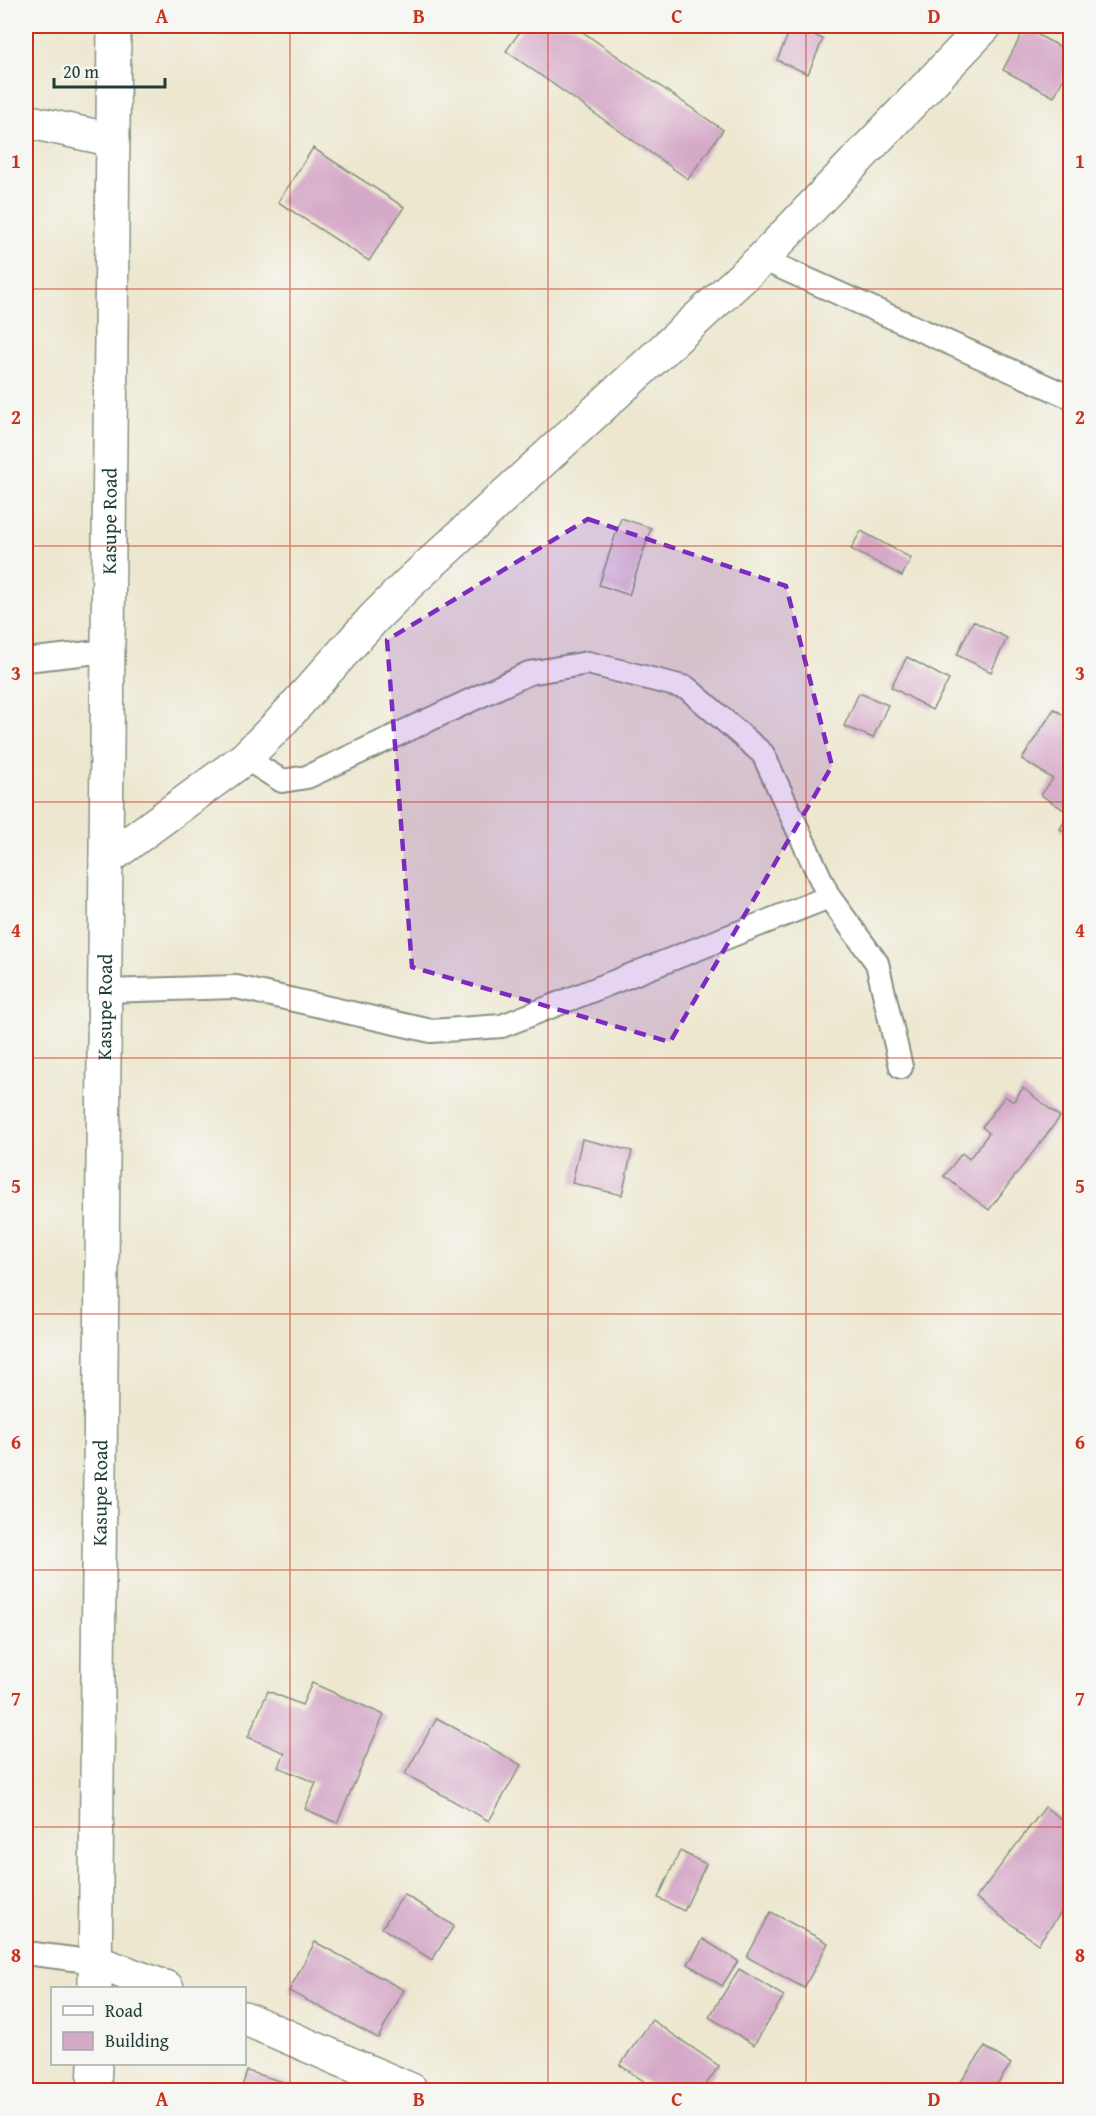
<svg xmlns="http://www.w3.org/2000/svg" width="1096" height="2116" viewBox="0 0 1096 2116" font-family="'Gentium Book Plus',serif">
<rect width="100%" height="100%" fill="#f6f6f2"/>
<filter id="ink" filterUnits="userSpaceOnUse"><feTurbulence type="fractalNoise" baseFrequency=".0167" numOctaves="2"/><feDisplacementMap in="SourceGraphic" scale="12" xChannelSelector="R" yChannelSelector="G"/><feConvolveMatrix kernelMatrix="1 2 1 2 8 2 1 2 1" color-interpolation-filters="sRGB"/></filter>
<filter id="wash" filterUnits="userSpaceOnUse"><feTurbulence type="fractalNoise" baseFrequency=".008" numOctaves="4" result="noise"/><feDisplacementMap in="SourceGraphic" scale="24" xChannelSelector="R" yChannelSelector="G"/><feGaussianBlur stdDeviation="1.35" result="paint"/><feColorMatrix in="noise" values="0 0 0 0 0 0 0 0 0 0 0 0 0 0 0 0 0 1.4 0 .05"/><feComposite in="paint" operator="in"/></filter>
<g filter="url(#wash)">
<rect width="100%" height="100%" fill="#ede7cf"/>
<g id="blocks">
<path fill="#d5a9c8" d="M524,26h50l149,104 -35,49 -182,-128z
M792,26l31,13 -15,35 -31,-14z
M1025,28l45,24v13l-16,32 -51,-27z
M313,148l91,59 -35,54 -91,-59z
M621,518l30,10 -22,67 -30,-10z
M861,531l50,27 -9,18 -51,-27z
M973,621l34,17 -16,34 -34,-17z
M907,657l42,23 -17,30 -41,-23z
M859,693l29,12 -15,33 -29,-12z
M1054,709l16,10v117l-10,-7 9,-16 -28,-18 12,-16 -31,-20z
M1023,1088l37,29 -71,93 -45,-34 18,-23 7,6 20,-26 -7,-6 23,-31 8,6z
M582,1139l50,12 -10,44 -50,-12z
M312,1683l72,32 -47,108 -32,-14 11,-26 -38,-16 7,-14 -37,-16 20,-46 34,14z
M437,1718l84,47 -32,56 -84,-47z
M1045,1807l25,18v75l-32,44 -62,-46z
M680,1851l26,13 -22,47 -26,-13z
M404,1894l50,32 -22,34 -50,-32z
M771,1912l57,31 -24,45 -57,-31z
M703,1939l35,22 -16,25 -34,-22z
M315,1942l89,48 -26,48 -89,-47z
M739,1969l45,27 -30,49 -45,-28z
M652,2020l67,46 -17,24h-45l-37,-25z
M985,2047l26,17 -18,26h-38z
M247,2071l62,19h-68z
M885,2083l11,7h-16z"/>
</g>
</g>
<g filter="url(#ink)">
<use href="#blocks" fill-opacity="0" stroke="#869282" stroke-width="1.5"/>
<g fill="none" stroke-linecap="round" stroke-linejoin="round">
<defs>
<path id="service" d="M762,259l308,138
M26,660l81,-9
M245,758l37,23 25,-4 222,-104 59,-10 99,25 76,66 66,143
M105,991l131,-4 195,44 71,-5 327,-129 48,66 24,104
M26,1953l70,9"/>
<path id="minor" d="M26,121l87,19
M106,860l139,-102 35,-35 94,-105 33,-33 355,-326 223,-233
M96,1962l71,26
M244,2018l167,72"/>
<g id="tertiary">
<path id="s1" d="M95,1988l19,-1962"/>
<path d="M94,2090l1,-26"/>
</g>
</defs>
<use href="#service" stroke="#869282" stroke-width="26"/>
<use href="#minor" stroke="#869282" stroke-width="36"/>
<use href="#tertiary" stroke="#869282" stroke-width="36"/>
<use href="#service" stroke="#fff" stroke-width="22"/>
<use href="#minor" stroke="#fff" stroke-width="33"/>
<use href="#tertiary" stroke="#fff" stroke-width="33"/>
</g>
</g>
<path fill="#7b2cbf" fill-opacity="0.2" stroke="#7b2cbf" stroke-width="4.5" stroke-dasharray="12 8" stroke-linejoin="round" d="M588,519l198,67 46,180 -162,276 -258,-75 -25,-327z"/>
<path fill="none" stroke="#c8321e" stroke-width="1.5" stroke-opacity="0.55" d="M290,26v2064M548,26v2064M806,26v2064M26,289h1044M26,546h1044M26,802h1044M26,1058h1044M26,1314h1044M26,1570h1044M26,1827h1044"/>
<g text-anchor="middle" stroke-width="5" stroke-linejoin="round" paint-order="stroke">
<g font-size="20" fill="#1f3d34" stroke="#f6f6f2">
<text dy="7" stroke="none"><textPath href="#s1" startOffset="1467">Kasupe Road</textPath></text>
<text dy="7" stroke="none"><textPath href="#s1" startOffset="981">Kasupe Road</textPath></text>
<text dy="7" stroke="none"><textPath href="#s1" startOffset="495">Kasupe Road</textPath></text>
</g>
</g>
<rect width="1096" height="2116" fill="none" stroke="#f6f6f2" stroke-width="66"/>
<rect x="51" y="1987" width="195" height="78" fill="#f6f6f2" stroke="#a0aca6" stroke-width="1.5"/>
<rect x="63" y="2006" width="30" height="9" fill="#ffffff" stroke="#a0aca6" stroke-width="1.5"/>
<text x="105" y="2017" font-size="18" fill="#1f3d34">Road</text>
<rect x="63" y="2032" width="30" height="18" fill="#d5a9c8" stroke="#a0aca6" stroke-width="1.5"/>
<text x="105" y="2047" font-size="18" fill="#1f3d34">Building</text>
<path d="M54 78v9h111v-9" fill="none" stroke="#1f3d34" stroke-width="3"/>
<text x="63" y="78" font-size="18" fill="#1f3d34" stroke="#f6f6f2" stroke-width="4.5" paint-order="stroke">20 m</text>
<rect x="33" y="33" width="1030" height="2050" fill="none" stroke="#c8321e" stroke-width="2"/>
<g font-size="20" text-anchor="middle" font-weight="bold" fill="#c8321e">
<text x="162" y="23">A</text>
<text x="419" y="23">B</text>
<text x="677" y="23">C</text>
<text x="934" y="23">D</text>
<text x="16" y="168">1</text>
<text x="1080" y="168">1</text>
<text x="16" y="424">2</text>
<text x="1080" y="424">2</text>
<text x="16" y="680">3</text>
<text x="1080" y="680">3</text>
<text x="16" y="937">4</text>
<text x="1080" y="937">4</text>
<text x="16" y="1193">5</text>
<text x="1080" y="1193">5</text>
<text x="16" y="1449">6</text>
<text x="1080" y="1449">6</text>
<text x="16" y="1705">7</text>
<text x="1080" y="1705">7</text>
<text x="16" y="1962">8</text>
<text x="1080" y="1962">8</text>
<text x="162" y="2106">A</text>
<text x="419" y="2106">B</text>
<text x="677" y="2106">C</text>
<text x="934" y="2106">D</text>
</g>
</svg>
